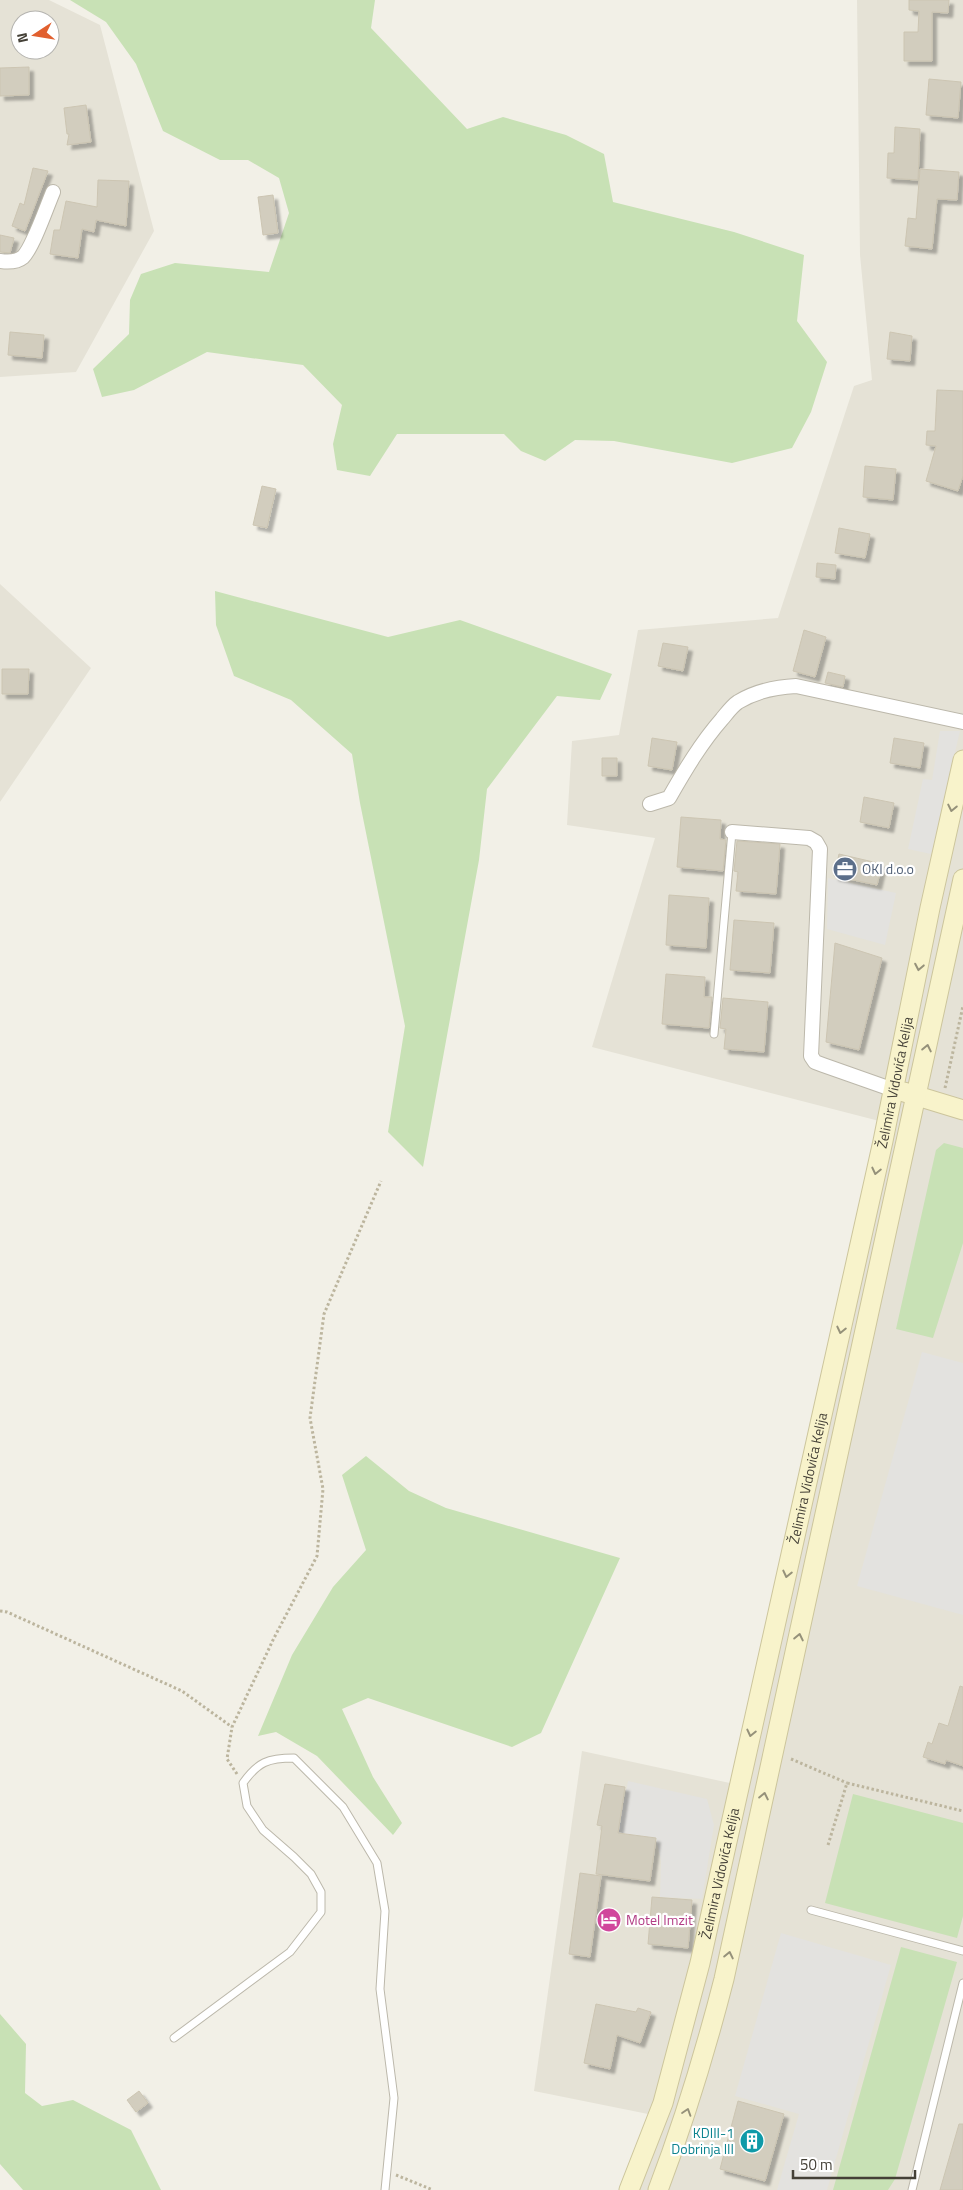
<svg xmlns="http://www.w3.org/2000/svg" width="963" height="2190" viewBox="0 0 963 2190" font-family="'Titillium Web',sans-serif">
<defs>
<filter id="shadow"><feDropShadow dx="4.5" dy="4.5" stdDeviation="1" flood-color="#0004"/></filter>
</defs>
<rect width="100%" height="100%" fill="#f2f0e7"/>
<path fill="#e5e2d6" fill-rule="evenodd" d="M0,0h49l51,25 54,206 -78,141 -76,5zM20,20h30v30h-30z
M857,0h106v2190h-334l29,-74 -124,-25 48,-340 157,34 148,-662 -295,-76 63,-209 -88,-13 5,-84 47,-6 19,-105 140,-12 76,-232 18,-6 -12,-125z
M0,584l91,84 -91,134z"/>
<path fill="#c8e1b5" d="M70,0h305l-4,28 96,101 36,-12 63,18 38,19 9,48 121,30 70,23 -7,66 30,41 -16,50 -19,36 -60,15 -118,-22 -39,-1 -30,21 -24,-10 -17,-17h-107l-27,42 -33,-6 -4,-26 9,-39 -39,-40 -96,-13 -73,38 -32,7 -9,-28 36,-35 1,-34 11,-26 34,-11 94,9 20,-59 -10,-35 -31,-18h-28l-57,-29 -27,-67 -30,-42z
M215,591l173,46 72,-17 152,54 -12,26 -43,-4 -70,93 -8,71 -56,307 -35,-35 17,-106 -45,-223 -8,-49 -61,-54 -57,-24 -18,-51z
M944,1143l19,5v95l-30,95 -37,-9 40,-179z
M366,1456l43,35 37,17 174,50 -79,175 -29,14 -144,-49 -26,11 31,68 29,46 -9,12 -76,-79 -41,-24 -18,4 34,-81 41,-68 33,-37 -24,-75z
M853,1794l110,29v93l-6,22 -132,-35z
M901,1947l56,15 -62,217 -7,11h-55z
M0,2014l26,30 -1,49 17,13 31,-6 58,30 30,60h-138l-23,-26z"/>
<path fill="#e3e2df" d="M940,731h20l-29,123 -23,-5 15,-70 9,1z
M828,878l68,15 -11,52 -58,-16z
M922,1352l41,11v252l-106,-29z
M628,1781l79,18 7,26 -12,74 -42,-2 1,-36 -5,-23 -38,-5z
M781,1933l110,32 -64,225h-50l22,-76 -64,-18z"/>
<path fill="#d2cdbe" stroke="#ccc5b2" filter="url(#shadow)" d="M909,0h40l-1,13 -16,-1v49h-28v-29h14l1,-21 -10,-1z
M29,67v28l-29,1v-28z
M929,79l32,3 -3,36 -32,-3z
M86,105l5,37 -24,3 2,-11h-2l-3,-26z
M895,127l25,2 -2,51 -31,-2 1,-25h6z
M33,168l15,3 -23,60 -13,-5 8,-23 4,2z
M920,169l39,3 -2,28 -20,-1 -5,50 -27,-3 3,-28 8,1z
M98,180l31,1 -3,45 -30,-6 -2,12 -12,-3 -4,29 -28,-4 4,-24h6l6,-29 31,6z
M273,195l5,38 -15,2 -5,-38z
M0,235l14,3 -4,15 -10,-1z
M10,332l34,3 -2,23 -34,-3z
M890,332l22,4 -2,25 -23,-2z
M937,390l26,1v85l-5,15 -32,-10 10,-35 -10,-1 1,-14h8z
M865,466l31,3 -3,31 -30,-3z
M262,486l14,3 -9,39 -14,-3z
M839,528l31,6 -5,24 -30,-5z
M817,563l19,2 -1,14 -19,-2z
M804,630l22,7 -11,40 -22,-6z
M663,643l25,4 -5,24 -25,-5z
M2,669h27l-1,25h-26z
M828,672l17,4 -2,11 -18,-4z
M652,738l25,4 -5,28 -24,-4z
M894,738l30,5 -4,25 -30,-5z
M602,758h15v18h-15z
M864,797l30,6 -5,25 -29,-6z
M681,817l40,3 -1,19 6,1 -3,31 -46,-4z
M737,841l43,3 -4,50 -40,-3 2,-19 -4,-1z
M839,854l43,10 -5,21 -43,-9z
M669,895l40,3 -3,50 -40,-3z
M734,920l40,3 -4,50 -40,-3z
M835,943l47,15 -23,92 -33,-8z
M666,974l39,3 -1,20h8l-3,31 -47,-4z
M723,998l45,4 -4,50 -40,-3 2,-20 -6,-1z
M960,1686l3,1v79l-17,-6 -1,4 -22,-7 5,-15 4,2 7,-21 9,3z
M605,1784l20,3 -7,46 38,5 -6,43 -54,-7 6,-48 -5,-1z
M580,1873l21,3 -11,81 -21,-3z
M652,1897l40,3 -4,48 -40,-4z
M596,2004l40,8 2,-4 13,4 -11,31 -23,-8 -7,34 -26,-6z
M139,2091l9,12 -12,9 -9,-12z
M738,2101l46,13 -19,67 -45,-12z
M959,2124h4v66h-23z"/>
<g fill="none" stroke-linecap="round" stroke-linejoin="round">
<defs>
<path id="lane" d="M714,1034l18,-202
M811,1910l152,41
M174,2038l116,-86 31,-40v-20l-10,-18 -17,-17 -31,-27 -16,-24 -4,-23c15,-21 25,-25 51,-25l49,49 34,56 8,48 -5,78 14,109 -9,92
M912,2190l51,-207"/>
<path id="street" d="M0,261c7,1 17,1 23,-4 10,-10 24,-51 30,-65
M650,804l19,-6c16,-28 32,-55 53,-79 5,-6 10,-13 16,-17 18,-11 37,-15 58,-16l167,36
M732,832l77,6 7,4 4,7 -9,207 4,6 8,3 71,25"/>
<g id="secondary">
<path d="M904,1092l59,18"/>
<path id="s1" d="M629,2190l34,-87 37,-140 183,-822 47,-233 33,-148"/>
<path d="M658,2190c27,-71 47,-137 66,-211l239,-1100"/>
</g>
</defs>
<use href="#lane" stroke="#bcb8ab" stroke-width="9"/>
<use href="#street" stroke="#bcb8ab" stroke-width="16"/>
<use href="#secondary" stroke="#ccc59c" stroke-width="21"/>
<path stroke="#bcb59e" stroke-width="3" stroke-dasharray="2.5 2.5" stroke-linecap="butt" d="M945,1088l18,-82
M0,1611l7,1 175,79 50,36
M791,1759l56,24
M237,1774l-10,-15 5,-32 42,-89 43,-82 6,-67 -13,-71 14,-104 57,-133
M828,1845l19,-62 116,28
M396,2175l37,15"/>
<use href="#lane" stroke="#fff" stroke-width="7"/>
<use href="#street" stroke="#fff" stroke-width="14"/>
<use href="#secondary" stroke="#f8f3cb" stroke-width="19"/>
</g>
<defs><path id="oneway-chevron" d="M-2-3.5L2.5 0L-2 3.5" fill="none" stroke-width="1.6" stroke-linecap="round" stroke-linejoin="round" transform="scale(1.25)"/></defs>
<g stroke="#95917a">
<use href="#oneway-chevron" transform="translate(952 808) rotate(102)"/>
<use href="#oneway-chevron" transform="translate(919 967) rotate(101)"/>
<use href="#oneway-chevron" transform="translate(927 1048) rotate(-78)"/>
<use href="#oneway-chevron" transform="translate(876 1171) rotate(103)"/>
<use href="#oneway-chevron" transform="translate(841 1330) rotate(103)"/>
<use href="#oneway-chevron" transform="translate(787 1574) rotate(103)"/>
<use href="#oneway-chevron" transform="translate(799 1637) rotate(-78)"/>
<use href="#oneway-chevron" transform="translate(751 1733) rotate(103)"/>
<use href="#oneway-chevron" transform="translate(764 1796) rotate(-78)"/>
<use href="#oneway-chevron" transform="translate(729 1955) rotate(-78)"/>
<use href="#oneway-chevron" transform="translate(687 2112) rotate(-72)"/>
</g>
<defs>
<symbol id="office-disc" viewBox="-11 -11 22 22"><circle r="9.5" fill="#5c6f8a" stroke="#fff"/><path d="M-6-3h4V-5.5h4V-3h4V5H-6ZM-1-4.5V-3h2v-1.5ZM-6 0V1H6V0Z" fill="#fff"/></symbol>
<symbol id="hotel-disc" viewBox="-11 -11 22 22"><circle r="9.5" fill="#d1479c" stroke="#fff"/><path d="M-6-4.5h1.5V1H6V5H4.5V3h-9V5H-6ZM-4 0a1.8 1.8 0 1 1 3.6 0ZM.5 0V-2.5h3Q6-2.5 6 0Z" fill="#fff"/></symbol>
<symbol id="building-disc" viewBox="-11 -11 22 22"><circle r="9.5" fill="#0f9aa8" stroke="#fff"/><path d="M-4-6H4V6H1V3H-1V6H-4ZM-2.5-4.3h1.7v1.8h-1.7ZM.8-4.3h1.7v1.8H.8ZM-2.5-1h1.7V.8h-1.7ZM.8-1h1.7V.8H.8Z" fill="#fff"/></symbol>
</defs>
<g fill-rule="evenodd">
<use href="#office-disc" x="831" y="855" width="28" height="28"/>
<use href="#hotel-disc" x="595" y="1906" width="28" height="28"/>
<use href="#building-disc" x="738" y="2127" width="28" height="28"/>
</g>
<g text-anchor="middle" stroke-width="4.5" stroke-linejoin="round" paint-order="stroke">
<g font-size="14" fill="#4e5e75" stroke="#fff" text-anchor="start">
<text x="862" y="874">OKI d.o.o</text>
</g>
<g font-size="14" fill="#444037" stroke="#fff">
<text dy="5" stroke="none"><textPath href="#s1" startOffset="1140">Želimira Vidovića Kelija</textPath></text>
<text dy="5" stroke="none"><textPath href="#s1" startOffset="735">Želimira Vidovića Kelija</textPath></text>
<text dy="5" stroke="none"><textPath href="#s1" startOffset="330">Želimira Vidovića Kelija</textPath></text>
</g>
<g font-size="14" fill="#b23c85" stroke="#fff" text-anchor="start">
<text x="626" y="1925">Motel Imzit</text>
</g>
<g font-size="14" fill="#0d838f" stroke="#fff" text-anchor="end">
<text x="734" y="2138">KDIII-1<tspan x="734" dy="16">Dobrinja III</tspan></text>
</g>
</g>
<g transform="translate(35 35) rotate(258)"><circle r="24" fill="#ffffff" stroke="#b4b3af"/>
<path d="M0-4L9 19L0 12L-9 19Z" fill="#e1602f"/>
<text y="-8" font-size="14" font-weight="bold" text-anchor="middle" fill="#444037">N</text>
</g>
<path d="M793 2170v8h122v-8" fill="none" stroke="#444037" stroke-width="2.5"/>
<text x="800" y="2170" font-size="15" fill="#444037" stroke="#ffffff" stroke-width="4" paint-order="stroke">50 m</text>
</svg>
